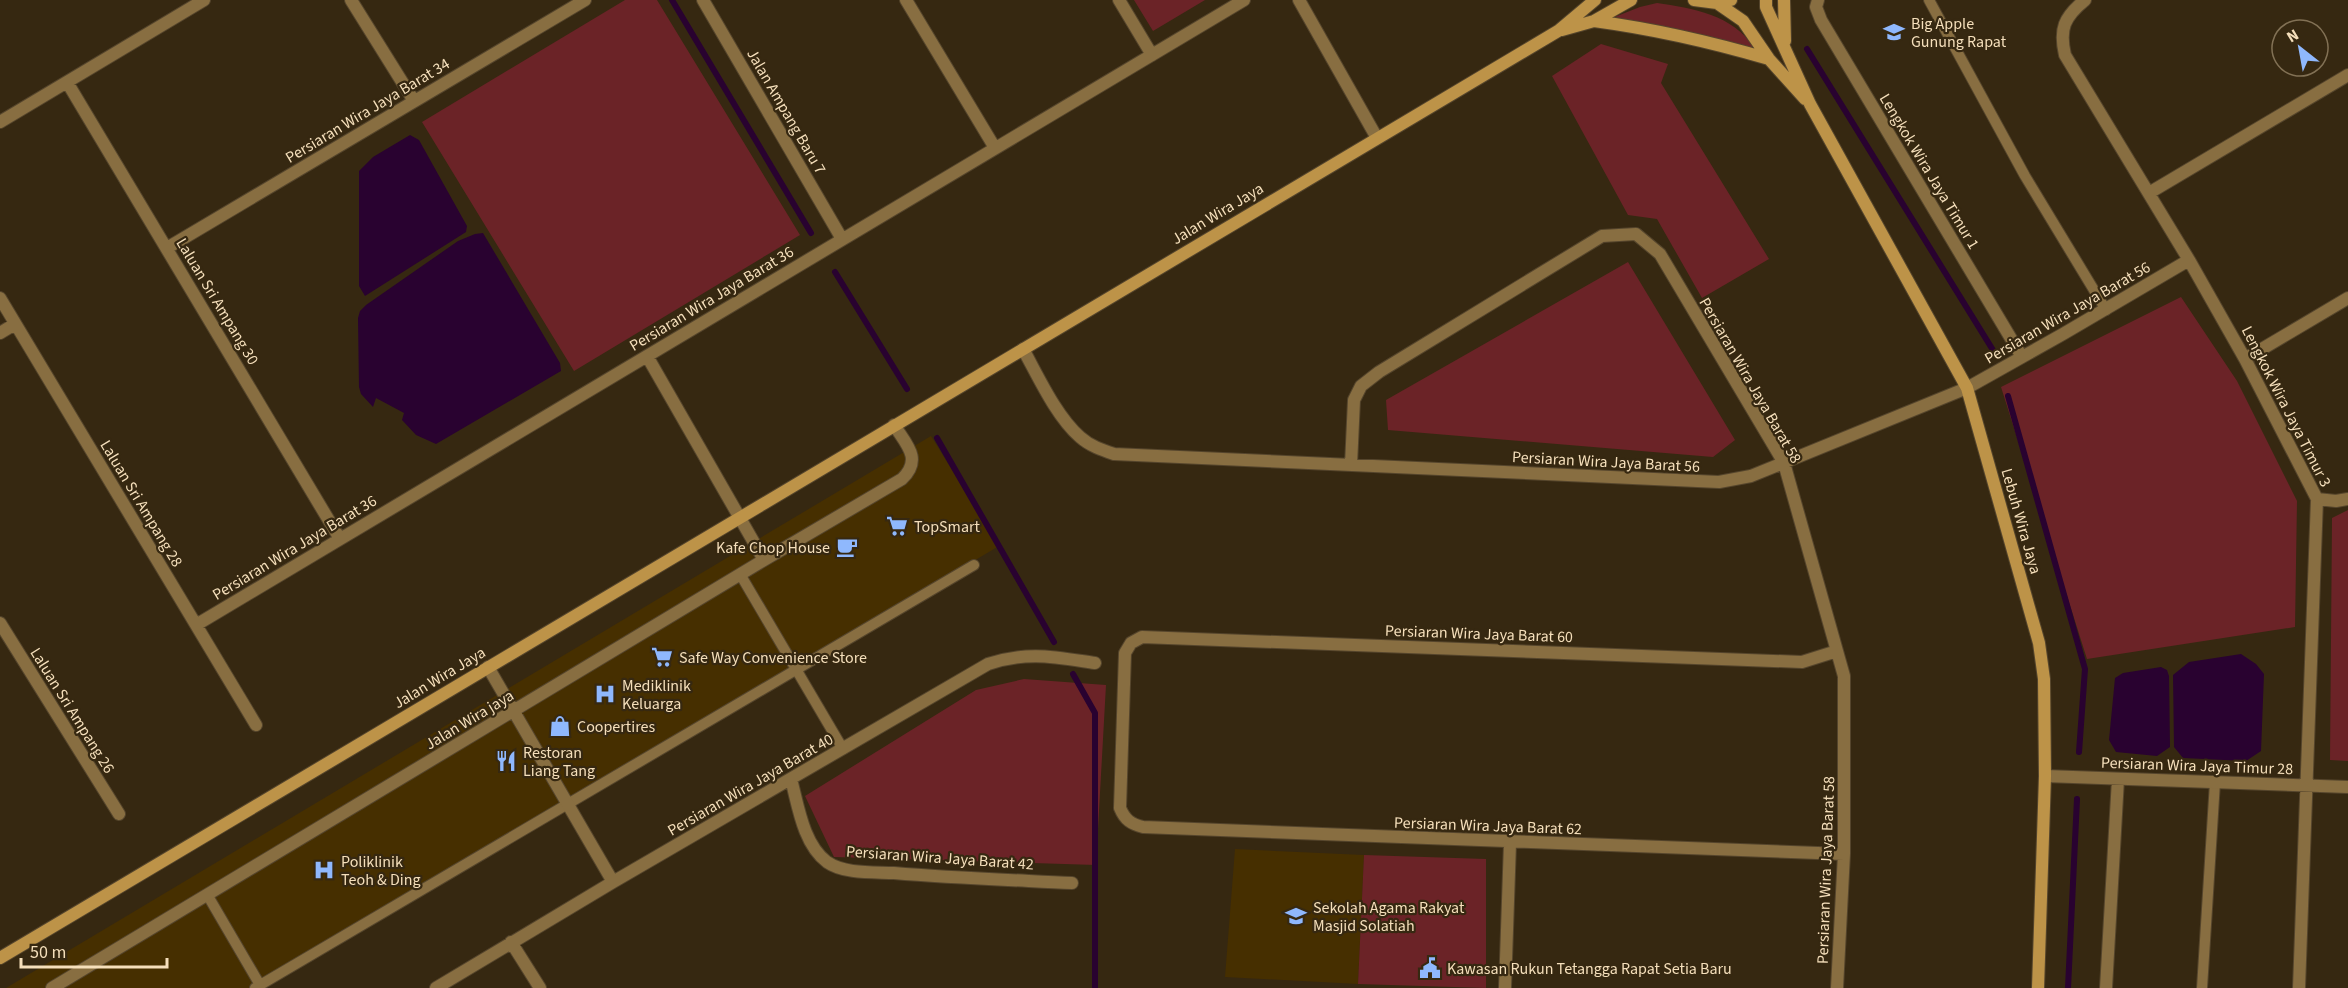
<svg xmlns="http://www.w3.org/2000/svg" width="2348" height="988" viewBox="0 0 2348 988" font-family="'Source Sans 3',sans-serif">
<rect width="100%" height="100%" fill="#362811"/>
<path fill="#462f00" d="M931,436l68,110 -746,442h-247z
M1235,849l129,6 -6,129 -133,-7z"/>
<path fill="#6b2327" d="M625,0h32l143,235 -226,136 -152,-249z
M1134,0h71l-52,31z
M1657,3c35,5 77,12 97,45l-142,-30 28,-11z
M1601,44l67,20 -7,19 108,176 -67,39 -45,-79 -29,-4 -76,-139z
M1628,262l107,178 -22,17 -325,-27 -2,-30z
M2181,297l56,84 60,120 -2,126 -208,32 -86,-272z
M2348,510v251l-18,-1 2,-242z
M1024,679l82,6 -10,180 -262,-8 -29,-61 171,-106z
M1364,855l122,4v129l-128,-4z"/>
<path fill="#290230" d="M410,135l9,5 48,86 -1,6 -101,64 -6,-10v-115l14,-14z
M483,233l77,130 1,8 -125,73 -20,-9 -14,-15 2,-7 -28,-15 -3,9 -12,-13 -2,-7 -1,-69 2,-7 6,-6 92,-64 17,-7z
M2241,654l15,10 8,10 -3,77 -15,10 -63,-3 -9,-11 -1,-72 16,-13z
M2161,667l6,3 2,6 1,71 -13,9 -41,-4 -7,-12 6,-62 8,-5z"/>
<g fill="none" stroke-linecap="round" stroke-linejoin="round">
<path stroke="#290230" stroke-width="6" d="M672,0l139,233
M1807,49l189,306
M835,272l72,117
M2008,396l77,273 -6,83
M937,438l117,204
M1073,674l22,39v275
M2068,988l9,-189"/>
<defs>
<path id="lane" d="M1929,0l96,176 81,134
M740,574l103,175
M208,896l52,89
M255,988l719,-423
M2202,988l13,-206"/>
<path id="street" d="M351,0l63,101
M703,0l139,239
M906,0l89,148
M1119,0l33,55
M1299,0l78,138
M1818,0l-2,7 5,13 201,337
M2085,0c-21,17 -26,29 -20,55l124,205 56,99 72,140 -18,489
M67,82l273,457
M0,122l204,-122
M2149,193l199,-118
M167,248l418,-248
M0,298l256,427
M0,333l15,-9
M1023,349c15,27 33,67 57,88 10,9 22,13 34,17l605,28 32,-6 216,-88 96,-54 126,-74
M647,356l117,204
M2245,359l103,-61
M1351,465l3,-65 7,-14 18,-14 223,-136 34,-2 24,20 124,209 60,213v178l-7,134
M2317,499l19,2 12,-2
M0,623l119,191
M196,625l1048,-625
M1837,651l-35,11 -660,-25 -11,6 -6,10 -5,155c5,12 11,16 23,19l701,27
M488,667l125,215
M2045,776l303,11
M791,779c7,26 12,65 36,83 17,12 46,10 67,11 59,5 118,7 178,10
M511,942l29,46
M52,988l712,-428 138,-81c21,-20 4,-35 -8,-54
M436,988l177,-106 375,-218c40,-13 66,-7 107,-1
M1505,988l5,-145
M2106,988l12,-209"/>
<path id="secondary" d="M1694,0l23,3 14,-3
M1766,0v7l44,97 157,284 72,255 5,36 1,97 -7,212
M1784,0l1,41
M1717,3l26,18 26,38 36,40
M1594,21c60,8 117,21 175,38
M1562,30l32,-9 37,-21
M0,958l1558,-927 37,-31"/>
</defs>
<use href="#lane" stroke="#55452c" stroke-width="12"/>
<use href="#street" stroke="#55452c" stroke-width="14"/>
<use href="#secondary" stroke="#55452c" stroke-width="14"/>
<use href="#lane" stroke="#886e41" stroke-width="10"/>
<use href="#street" stroke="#886e41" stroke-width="12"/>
<use href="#secondary" stroke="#bd9348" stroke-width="12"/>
</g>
<defs>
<symbol id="school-bare" viewBox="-9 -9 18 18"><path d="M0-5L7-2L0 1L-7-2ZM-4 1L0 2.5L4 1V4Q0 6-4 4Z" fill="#8fb8fd" stroke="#362811" stroke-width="2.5" paint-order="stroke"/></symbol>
<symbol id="supermarket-bare" viewBox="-9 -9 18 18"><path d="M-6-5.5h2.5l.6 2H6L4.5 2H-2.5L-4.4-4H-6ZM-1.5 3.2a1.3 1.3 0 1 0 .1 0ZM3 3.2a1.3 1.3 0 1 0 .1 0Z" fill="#8fb8fd" stroke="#362811" stroke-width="2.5" paint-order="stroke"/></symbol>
<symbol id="cafe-bare" viewBox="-9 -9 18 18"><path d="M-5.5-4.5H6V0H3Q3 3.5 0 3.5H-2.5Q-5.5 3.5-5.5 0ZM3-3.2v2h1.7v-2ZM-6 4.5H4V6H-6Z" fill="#8fb8fd" stroke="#362811" stroke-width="2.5" paint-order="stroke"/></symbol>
<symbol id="hospital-bare" viewBox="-9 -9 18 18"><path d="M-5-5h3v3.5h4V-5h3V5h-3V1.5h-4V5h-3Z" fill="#8fb8fd" stroke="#362811" stroke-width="2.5" paint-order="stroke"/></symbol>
<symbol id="shop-bare" viewBox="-9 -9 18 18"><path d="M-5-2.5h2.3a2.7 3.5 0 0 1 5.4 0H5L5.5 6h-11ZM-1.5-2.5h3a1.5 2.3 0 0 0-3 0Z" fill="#8fb8fd" stroke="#362811" stroke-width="2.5" paint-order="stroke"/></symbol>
<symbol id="restaurant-bare" viewBox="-9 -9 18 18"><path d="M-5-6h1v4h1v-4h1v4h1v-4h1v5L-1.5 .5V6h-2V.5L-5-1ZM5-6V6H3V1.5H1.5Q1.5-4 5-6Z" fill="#8fb8fd" stroke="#362811" stroke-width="2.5" paint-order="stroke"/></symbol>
<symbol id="civic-bare" viewBox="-9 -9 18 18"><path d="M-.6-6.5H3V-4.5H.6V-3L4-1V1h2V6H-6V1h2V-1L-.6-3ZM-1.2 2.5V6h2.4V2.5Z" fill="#8fb8fd" stroke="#362811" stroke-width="2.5" paint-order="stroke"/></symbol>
</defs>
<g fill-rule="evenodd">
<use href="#school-bare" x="1879" y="17" width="30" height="30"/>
<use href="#supermarket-bare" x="882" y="511" width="30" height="30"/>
<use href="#cafe-bare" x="832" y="532" width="30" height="30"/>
<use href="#supermarket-bare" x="647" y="642" width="30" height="30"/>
<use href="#hospital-bare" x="590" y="679" width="30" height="30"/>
<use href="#shop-bare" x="545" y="711" width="30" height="30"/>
<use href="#restaurant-bare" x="491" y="746" width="30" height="30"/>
<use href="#hospital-bare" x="309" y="855" width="30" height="30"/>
<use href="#school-bare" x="1281" y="901" width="30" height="30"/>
<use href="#civic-bare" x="1415" y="953" width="30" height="30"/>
</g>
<g text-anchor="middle" stroke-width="4.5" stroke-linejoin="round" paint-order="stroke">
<g font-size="16" fill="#f5dfbb" stroke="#362811" text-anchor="start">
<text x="1911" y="29">Big Apple<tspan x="1911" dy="18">Gunung Rapat</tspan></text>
<text x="914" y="532">TopSmart</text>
<text x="830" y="553" text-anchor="end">Kafe Chop House</text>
<text x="679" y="663">Safe Way Convenience Store</text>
<text x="622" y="691">Mediklinik<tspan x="622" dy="18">Keluarga</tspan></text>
<text x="577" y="732">Coopertires</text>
<text x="523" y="758">Restoran<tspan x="523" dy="18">Liang Tang</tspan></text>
<text x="341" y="867">Poliklinik<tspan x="341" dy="18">Teoh &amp; Ding</tspan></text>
<text x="1313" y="913">Sekolah Agama Rakyat<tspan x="1313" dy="18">Masjid Solatiah</tspan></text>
<text x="1447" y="974">Kawasan Rukun Tetangga Rapat Setia Baru</text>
</g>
<g font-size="16" fill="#f5dfbb" stroke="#362811">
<text transform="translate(367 110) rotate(-31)" y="6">Persiaran Wira Jaya Barat 34</text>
<text transform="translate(787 111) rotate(60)" y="6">Jalan Ampang Baru 7</text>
<text transform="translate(1930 171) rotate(59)" y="6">Lengkok Wira Jaya Timur 1</text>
<text transform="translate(1217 213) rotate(-31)" y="6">Jalan Wira Jaya</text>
<text transform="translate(711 298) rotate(-31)" y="6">Persiaran Wira Jaya Barat 36</text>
<text transform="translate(218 301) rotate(59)" y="6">Laluan Sri Ampang 30</text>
<text transform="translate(2067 312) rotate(-30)" y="6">Persiaran Wira Jaya Barat 56</text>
<text transform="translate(1751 380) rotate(60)" y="6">Persiaran Wira Jaya Barat 58</text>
<text transform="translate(2287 406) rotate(63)" y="6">Lengkok Wira Jaya Timur 3</text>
<text transform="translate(1606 461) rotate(3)" y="6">Persiaran Wira Jaya Barat 56</text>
<text transform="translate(142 503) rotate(59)" y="6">Laluan Sri Ampang 28</text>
<text transform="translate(2022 521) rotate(74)" y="6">Lebuh Wira Jaya</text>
<text transform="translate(294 547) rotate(-31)" y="6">Persiaran Wira Jaya Barat 36</text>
<text transform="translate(1479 633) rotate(2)" y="6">Persiaran Wira Jaya Barat 60</text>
<text transform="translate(439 677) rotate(-31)" y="6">Jalan Wira Jaya</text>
<text transform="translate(73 710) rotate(58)" y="6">Laluan Sri Ampang 26</text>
<text transform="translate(469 719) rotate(-31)" y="6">Jalan Wira jaya</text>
<text transform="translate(2197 765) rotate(2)" y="6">Persiaran Wira Jaya Timur 28</text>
<text transform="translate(750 784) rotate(-30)" y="6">Persiaran Wira Jaya Barat 40</text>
<text transform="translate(1488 825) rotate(2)" y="6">Persiaran Wira Jaya Barat 62</text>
<text transform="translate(940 857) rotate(4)" y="6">Persiaran Wira Jaya Barat 42</text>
<text transform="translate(1825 870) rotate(-88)" y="6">Persiaran Wira Jaya Barat 58</text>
</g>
</g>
<g transform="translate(2300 48) rotate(329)"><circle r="28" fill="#362811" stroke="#827155" stroke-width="1.5"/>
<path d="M0-4.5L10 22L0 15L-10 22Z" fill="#8fb8fd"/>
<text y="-9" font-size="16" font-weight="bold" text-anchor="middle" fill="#f5dfbb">N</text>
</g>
<path d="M21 958v9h146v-9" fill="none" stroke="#f5dfbb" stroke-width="3"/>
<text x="30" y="958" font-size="18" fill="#f5dfbb" stroke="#362811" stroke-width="4.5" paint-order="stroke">50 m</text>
</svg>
